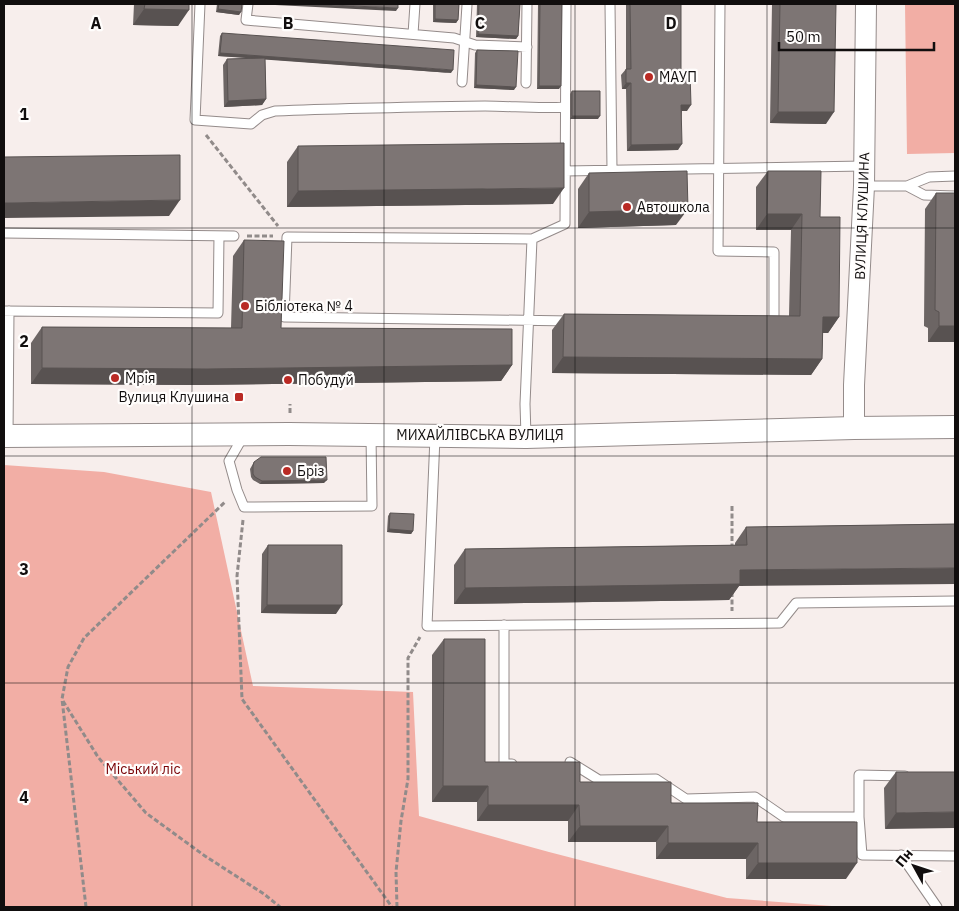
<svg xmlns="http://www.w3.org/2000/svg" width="959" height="911" viewBox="0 0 959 911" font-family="'IBM Plex Sans',sans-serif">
<rect width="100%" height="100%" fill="#f7eeec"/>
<path fill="#f2aea5" d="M905,4h50v149l-48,1z
M4,465l100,7 107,20 42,194 160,6 6,124 130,36 178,46 118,9h-841z"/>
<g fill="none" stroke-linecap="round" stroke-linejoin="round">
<defs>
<path id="service" d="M200,4l-5,116 56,4 11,-9 13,-4c70,-3 140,-4 210,-5 27,0 54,3 80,1
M248,4l-2,16 208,18 21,7 52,2
M566,4l-1,220 -33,15 -245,-2 -3,80 287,4
M610,4l2,166
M720,4l-2,247 56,1v71h-5
M413,34l2,-30
M462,82l5,-77
M526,83l1,-79
M565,171l299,-5
M864,186h43l17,9 31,1
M907,186l22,-9 26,-1
M4,233l230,3
M4,311l214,2 1,-77
M244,435l-15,26 8,29 7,17 128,-1 -1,-71
M8,436l1,-125
M526,436l-1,-32 7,-165
M435,437l-8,189 353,-3 16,-20 159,-2
M504,625v139h8
M570,762l29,18 57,-1 30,20 69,-2 29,20h75
M905,776l-46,-1v42l3,38 93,1
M901,855l36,52"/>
<path id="tertiary" d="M854,428v-43l10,-199 2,-182"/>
<path id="secondary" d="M4,436l285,-2 237,3 328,-9 101,-1"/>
</defs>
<use href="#service" stroke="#948b8a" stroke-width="11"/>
<use href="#tertiary" stroke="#948b8a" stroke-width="22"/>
<use href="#secondary" stroke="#948b8a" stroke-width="24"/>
<path stroke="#918b8a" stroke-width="3" stroke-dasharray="5 2.5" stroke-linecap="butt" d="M206,135l72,91
M247,236h26
M290,413v-9
M732,506v41
M243,520l-6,56 5,123 150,208
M732,592v19
M63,701l35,56 48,56 59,43 59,38 16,13
M86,907l-24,-208 6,-32 16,-29 142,-137
M397,907l-1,-35 5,-51 7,-42v-121l12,-21"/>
<use href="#service" stroke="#fff" stroke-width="9"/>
<use href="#tertiary" stroke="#fff" stroke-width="20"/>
<use href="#secondary" stroke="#fff" stroke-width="22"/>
</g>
<path fill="#6c6564" d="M134,4h55l-11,22 -45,-1z
M217,4h25l-3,11 -23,-3z
M433,4h26l-1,16 -2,3 -23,-1z
M477,4h43l-2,32 -2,3 -40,-2z
M538,4h24l-3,85h-22z
M626,4h55v70l6,37h-5l-4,39 -51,1 -1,-62h-4l-1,-14 5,-6z
M772,4h64l-10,120 -56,-1z
M222,33l229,40 -186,-14 1,40 -4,6 -38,2 -1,-42 4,-6 26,-1 -35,-2 2,-20z
M477,50l37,40 -40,-2 1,-35z
M572,91l26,28h-28v-25z
M298,146l255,58 -266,3v-45z
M768,171l52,46 19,100 -11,16h-5l-1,26 -11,16 -259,-2v-43l12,-16 225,2 2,-86h-35v-43z
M589,173l87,52 -98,3v-39z
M936,193h19v149h-27v-14l-4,-2 1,-117z
M244,240l37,88 231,37 -11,16 -305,4 -165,-1v-41l11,-16 189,1 2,-72z
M254,462l70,21 -64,1 -7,-4 -2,-3 -1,-8z
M390,513l23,18 -2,3 -24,-2 1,-16z
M955,524l-216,62 -10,14 -275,4v-39l11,-16 270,-4v-2l11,-16z
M268,545l68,69 -75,-1 1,-59z
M444,639l41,123 95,20 177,40 89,57h-100v-20h-90v-17h-88v-21h-91v-19h-45v-147z
M896,772h59l-70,57 -1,-41z"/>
<path fill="#585251" d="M255,4h54l89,4 -2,3z
M144,9l45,1 -11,16 -45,-1z
M218,9l23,3 -2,3 -23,-3z
M435,19l23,1 -2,3 -23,-1z
M478,34l40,2 -2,3 -40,-2z
M220,53l233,17 -2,3 -233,-17z
M626,83h5l-5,6h-4z
M476,85l40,2 -2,3 -40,-2z
M539,86h22l-2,3h-22z
M266,99l-4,6 -38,2 4,-6z
M681,105h10l-4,6h-10z
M778,112h56l-8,12 -56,-1z
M572,116h28l-2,3h-28z
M682,144l-4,6 -51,1 4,-6z
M564,188l-11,16 -266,3 11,-16z
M180,200l-11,16 -165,2v-15z
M688,209l-12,16 -98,3 11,-16z
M767,214h35l-11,16h-35z
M823,317h16l-11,16h-16z
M939,326h16v16h-27z
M563,357l259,2 -11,16 -259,-2z
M512,365l-11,16 -305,4 -165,-1 11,-16z
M327,480l-3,3 -64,1 2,-3z
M389,529l24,2 -2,3 -24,-2z
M955,568v16l-216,2 -10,14 -275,4 11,-16 275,-18z
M267,605h75l-6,9 -75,-1z
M443,786h45l-11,16h-45z
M488,805h91l-11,16h-91z
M955,812v16l-70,1 11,-16z
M580,826h88l-12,16h-88z
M668,843h90l-12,16h-90z
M758,863h99l-11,16h-100z"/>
<path fill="#7d7574" stroke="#585251" d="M145,4h44v6l-45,-1z
M219,4h23l-1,8 -23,-3z
M309,4h89v4z
M435,4h24l-1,16 -23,-1z
M479,4h41l-2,32 -40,-2z
M540,4h22l-1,82h-22z
M630,4h51v70l9,-1 1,32h-10l1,39 -51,1v-62h-5v-14h5z
M780,4h56l-2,108h-56z
M222,33l232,17 -1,20 -233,-17z
M477,50l41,1 -2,36 -40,-2z
M265,58l1,41 -38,2 -1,-42z
M572,91h28v25h-28z
M564,143v45l-266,3v-45z
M180,155v45l-176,3v-46z
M687,171l1,38 -99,3v-39z
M768,171h53l-1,46h20l-1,100h-16l-1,42 -259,-2 1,-43 236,2 2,-102h-35z
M936,193h19v133h-16v-14l-4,-2z
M244,240l40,1 -3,87 231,1v36l-305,4 -165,-1v-41l200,1z
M261,457h65l1,23 -65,1 -7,-4 -2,-3v-8l1,-4z
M390,513l24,1 -1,17 -24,-2z
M955,524v44l-215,2v14l-275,4v-39l282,-4 -1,-18z
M268,545h74v60h-75z
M444,639h41v123h95v20h91v21h87l-1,19h100v41h-99v-20h-90v-17h-88l-1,-21h-91v-19h-45z
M896,772h59v40l-59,1z"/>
<path fill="none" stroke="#110e0e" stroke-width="1" stroke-opacity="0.55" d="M192,4v903M384,4v903M575,4v903M767,4v903M4,228h951M4,456h951M4,683h951"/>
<g fill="#b92a24" stroke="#fffdfc" stroke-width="2">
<circle cx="649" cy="77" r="5"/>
<circle cx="627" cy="207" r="5"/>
<circle cx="245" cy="306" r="5"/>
<circle cx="115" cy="378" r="5"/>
<circle cx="288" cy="380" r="5"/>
<rect x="234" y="392" width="10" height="10" rx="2.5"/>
<circle cx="287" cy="471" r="5"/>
</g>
<g text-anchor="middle" stroke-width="4.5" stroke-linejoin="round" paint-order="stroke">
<g font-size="14" fill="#110e0e" stroke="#fffdfc" text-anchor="start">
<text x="659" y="82">МАУП</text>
<text x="637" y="212">Автошкола</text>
<text x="255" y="311">Бібліотека № 4</text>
<text x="125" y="383">Мрія</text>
<text x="298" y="385">Побудуй</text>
<text x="229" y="402" text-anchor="end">Вулиця Клушина</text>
<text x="297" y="476">Бріз</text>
</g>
<g font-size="14" fill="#110e0e" stroke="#fffdfc">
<text transform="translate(862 216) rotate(-88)" y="5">ВУЛИЦЯ КЛУШИНА</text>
<text x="480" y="440">МИХАЙЛІВСЬКА ВУЛИЦЯ</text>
</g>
<g font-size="14" fill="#790306" stroke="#fffdfc">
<text x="143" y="774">Міський ліс</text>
</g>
</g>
<g font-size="16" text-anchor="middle" font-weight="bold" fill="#110e0e" stroke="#fffdfc" stroke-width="4.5" stroke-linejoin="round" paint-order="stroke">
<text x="96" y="29">A</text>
<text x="288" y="29">B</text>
<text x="480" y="29">C</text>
<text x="671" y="29">D</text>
<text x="24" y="120">1</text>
<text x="24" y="347">2</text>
<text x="24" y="575">3</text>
<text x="24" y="803">4</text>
</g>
<rect width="959" height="911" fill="none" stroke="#110e0e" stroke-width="10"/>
<g transform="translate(914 866) rotate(310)" stroke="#fffdfc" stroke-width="4" paint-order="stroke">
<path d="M0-4L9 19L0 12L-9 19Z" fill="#110e0e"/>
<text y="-8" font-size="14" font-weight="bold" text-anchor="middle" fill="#110e0e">Пн</text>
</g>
<path d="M779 42v8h155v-8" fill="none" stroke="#110e0e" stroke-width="2.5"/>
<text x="786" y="42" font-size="15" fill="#110e0e" stroke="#fffdfc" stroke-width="4" paint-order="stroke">50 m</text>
</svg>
